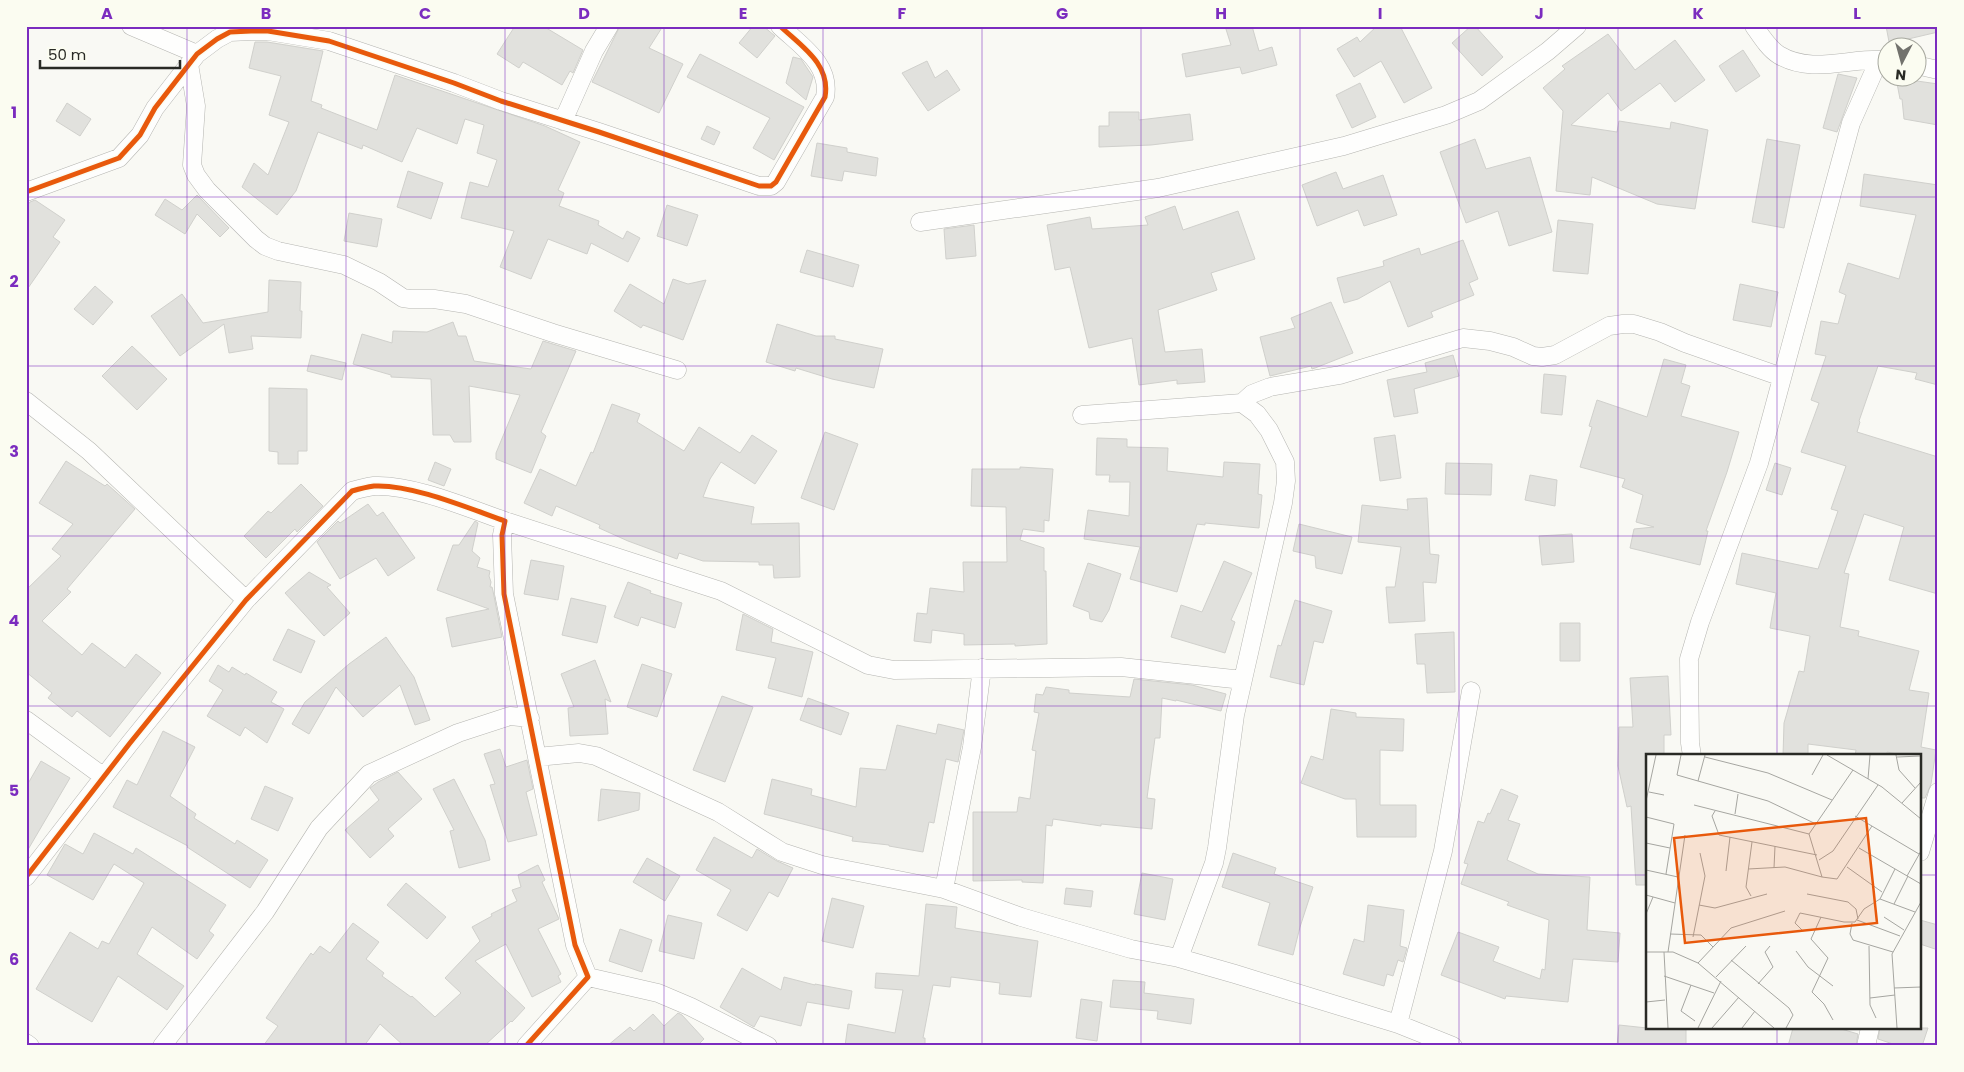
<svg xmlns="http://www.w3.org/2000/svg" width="1964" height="1072" viewBox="0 0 1964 1072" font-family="Poppins,sans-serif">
<rect width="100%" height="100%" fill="#f9f9f4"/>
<path fill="#e1e1dd" stroke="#d0d0cc" d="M515,26h28l40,24 -10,23 -3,-2 -8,14 -39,-23 -4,6 -22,-14z
M620,26h43l-14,22 34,16 -24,49 -67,-31z
M753,26h10l12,10 -18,22 -18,-15z
M1225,26h27l7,25 13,-4 5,18 -35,9 -2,-7 -54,10 -4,-23 49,-9z
M1377,26h23l32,62 -28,15 -23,-42 -27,16 -17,-28 20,-12 3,5z
M1471,26h4l28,31 -21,19 -30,-33z
M1886,26h51l1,6 -34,8 1,5 -15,2z
M1608,34l27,36 40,-30 30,40 -30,22 -15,-19 -39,28 -13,-18 -37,32 46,7 2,-11 51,8 1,-7 37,8 -13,79 -38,-5 -65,-27 -2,18 -34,-4 7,-80 -20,-23 22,-19 -3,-3z
M255,42h12l56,9 -12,50 11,4 -1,3 56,22 18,-55 150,51 35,16 -22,48 6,3 -5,13 40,15 -1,4 25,14 4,-8 13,7 -12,24 -37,-19 -4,11 -39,-15 -17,40 -31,-12 14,-36 -53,-13 9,-36 18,5 9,-27 -20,-7 7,-28 -19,-6 -8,25 -40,-16 -15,34 -39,-17 -1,4 -44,-17 -22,59 -19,24 -35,-28 12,-24 14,12 21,-53 -20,-7 12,-39 -32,-8z
M1743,50l17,26 -24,16 -17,-26z
M700,54l104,53 -30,53 -21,-12 17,-30 -83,-41z
M793,57l8,2 12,18 -7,23 -20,-17z
M927,61l8,17 12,-8 13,20 -32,21 -26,-38z
M1838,74l19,4 -20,54 -14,-4z
M1896,78l42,6v41l-34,-6 -2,-20h-2z
M1360,83l16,34 -24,11 -16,-33z
M67,103l24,16 -11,17 -24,-15z
M1109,112h30v8l51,-6 3,26 -42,5 -52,2v-21h10z
M707,126l13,6 -6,13 -13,-6z
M1475,139l11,30 44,-12 22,75 -43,14 -11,-35 -32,12 -26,-71z
M1767,139l33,6 -16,83 -32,-6z
M817,143l30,5v4l31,6 -2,18 -32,-5 -2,10 -31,-5z
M408,171l35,12 -12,36 -34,-12z
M1336,172l7,17 40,-14 14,40 -33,11 -6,-16 -41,16 -15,-41z
M1864,174l74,11v200l-23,-6 2,-6 -39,-7 -19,55 1,1 -3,10 81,25v137l-49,-14 15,-53 -40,-13 -20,59 5,1 -9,53 19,4 -1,5 61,15 -10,39 20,3 -8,54 15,3 -5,34 -6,14h-5v-42h-14l-19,-4v4h-32l1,-6 -48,-6v12h-25l1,-33 15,-52 5,1 6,-36 -40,-8 6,-35 -40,-9 6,-31 76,16 20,-58 -7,-2 15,-43 -45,-14 18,-49 -8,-3 15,-44 -11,-2 6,-33 17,3 8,-29 -7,-3 9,-29 51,16 17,-64 -56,-9z
M197,195l32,33 -9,9 -23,-23 -12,20 -30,-19 10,-16 17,11z
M35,200l30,20 -12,17 7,5 -34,49v-84l4,-5z
M667,205l31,10 -11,31 -30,-10z
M1175,206l8,24 55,-19 17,48 -44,14 6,17 -59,20 7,42 37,-3 3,33 -28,2v-4l-38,5 -7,-47 -43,10 -19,-81 -15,3 -8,-45 43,-8 2,12 56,-4 -3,-8z
M349,213l33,6 -5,28 -33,-6z
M1558,220l35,4 -5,50 -35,-3z
M974,225l2,31 -30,3 -2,-30z
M1463,240l15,39 -9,4 5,12 -43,17 2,5 -25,10 -18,-46 -32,18 -14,4 -7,-25 47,-12 -1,-5 36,-13 2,7z
M807,250l52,15 -6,22 -53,-15z
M673,279l15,5 18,-4 -23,60 -40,-15 -2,3 -27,-17 16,-27 34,20z
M269,280l32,2 -1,29h2l-1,27 -50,-2 2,13 -24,4 -5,-29 -44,32 -29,-40 31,-22 21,29 65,-11z
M1740,284l38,8 -7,35 -38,-7z
M95,286l18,16 -20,23 -19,-16z
M1331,302l22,51 -38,15 -3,1 -1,-3 -41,10 -10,-39 35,-9 -4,-10z
M453,322l5,14h8l8,25 57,8 12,-28 33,10 -35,81 5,4 -15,37 -35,-14v-6l24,-58 -51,-9 2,56h-17l-4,-7h-17l-2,-56 -40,-2v-2l-38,-11 9,-30 30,9 1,-12 34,1z
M777,324l39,12h19v3l48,10 -9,39 -42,-9 -36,-11 -1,3 -29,-9z
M132,346l35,33 -30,31 -35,-34z
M311,355l35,8 -4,17 -35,-9z
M1453,355l6,21 -45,13 4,24 -24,4 -7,-37 40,-8 -2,-9z
M1664,359l22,6 -5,18 9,3 -9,30 58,16 -12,40 -21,59h2l-8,34 -70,-17 4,-19 20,-2 -18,-5 7,-27 -21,-8 3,-8 -45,-12 12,-40 -3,-1 8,-26 50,17z
M1544,374l22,2 -4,39 -21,-2z
M269,388l38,1v62h-9v13h-20v-12l-9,-1z
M612,404l28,10 -3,8 47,29 15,-24 41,26 12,-18 25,16 -22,33 -34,-22 -11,17 -7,18 51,10 -3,17 48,-1 1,54 -26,1 -1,-13h-14v-3l-56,-1 -24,-8 -2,6 -49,-18 -29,-13 1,-3 -44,-19 -4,10 -28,-13 16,-34 36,17 15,-34 2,1z
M825,432l33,12 -24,66 -33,-12z
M1395,435l6,43 -21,3 -6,-43z
M1097,438l30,1v8l41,1 -1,23 56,6 1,-15 36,2 -2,30 4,1 -3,33 -54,-5v2l-8,-1 -20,68 -47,-13 10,-32 -56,-8 4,-29 41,6 1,-34h-21l1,-7h-14z
M66,461l39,25 2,-2 28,25 -68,80 4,3 -29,29 40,34 10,-12 33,25 11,-14 25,19 -51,64 -33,-26 -5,6 -24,-19 4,-5 -26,-21v-82l35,-34 -9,-7 21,-25 -34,-21z
M435,462l16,7 -7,17 -16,-6z
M1446,463l46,1 -1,31 -46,-1z
M1775,463l16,5 -9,27 -16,-5z
M1020,467l33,2 -4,52 -5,-1v12l-21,-3 -3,11 24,8v23h2l1,73 -32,2v-2l-51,1v-11l-32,-4 -1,13 -17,-2 3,-28 10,1 3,-26 34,4 -1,-30h44l-1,-55 -35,-1 1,-37h48z
M1530,475l27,5 -2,26 -30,-6z
M301,484l22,22 -26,26 -2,-3 -29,29 -22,-22 24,-25 3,2z
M1427,498l3,56 9,1 -3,28 -13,-1 2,39 -36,2 -3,-36h9l6,-40 -43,-5 4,-37 46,5 -1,-11z
M368,504l9,12 6,-4 32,46 -27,18 -12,-18 -36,21 -23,-37 21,-21 2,2z
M475,521l3,2 -6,28 8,7 -3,9 13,4 -1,5 2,6 -1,5h2l1,4 9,46 -50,10 -6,-29 43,-9 -52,-19 16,-45h6z
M1299,524l53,13 -10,37 -26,-6 -1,-12 -22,-5z
M1572,534l2,28 -32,3 -3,-29z
M531,560l33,6 -6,34 -34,-6z
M1224,561l28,12 -21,47 4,2 -10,31 -54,-16 10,-32 21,7z
M1088,563l33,11 -12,36 -7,12 -12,-3 -1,-7 -16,-6z
M309,572l22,13 -4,2 23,26 -26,23 -39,-43z
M628,582l23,9 -1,2 32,10 -7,25 -34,-11 -3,9 -24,-9z
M571,598l35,8 -9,37 -35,-8z
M1295,600l37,11 -9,32 -9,-2 -10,44 -34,-8 8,-32 3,1z
M743,614l30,15 -2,13 42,10 -11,45 -34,-9 8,-30 -40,-8z
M1560,623h20v38h-20z
M288,629l27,12 -14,32 -28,-13z
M1454,632l1,60 -28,1 -2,-29h-8l-2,-30z
M386,637l28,40 16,43 -15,5 -15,-40 -37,32 -27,-30 -27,47 -17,-10 13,-22 44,-38z
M595,660l16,42 -6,-3 3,35 -38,2 -2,-28 6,-1 -13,-33z
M642,664l30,10 -15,43 -30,-10z
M218,665l11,7 3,-5 13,8 1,-2 31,19 -6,10 13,7 -17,34 -22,-16 -5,9 -33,-20 16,-26 -14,-9z
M1668,676l3,59h-7v21h-16v129h-12l-5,-79 -4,1 -9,-41 1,-39h14l-3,-49z
M1134,679l58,6 34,9 -5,17 -45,-11v1l-14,-3 -2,40h-5l-8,60 8,1 -3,30 -51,-5v2l-48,-7 -1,7 -6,-1 -3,58 -21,-1v-2l-49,1v-69h44l2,-15 11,2 6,-48 -4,-1 7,-37 -5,-1 2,-18 7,1 3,-8 23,3v3l61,4z
M722,696l31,11 -28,75 -32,-12z
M808,698l41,15 -8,22 -41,-15z
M1331,709l25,4v4l48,2 -1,32 -23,-1v55h36v32h-59l-1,-38h-11l-44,-16 10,-27 12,4z
M938,724l26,6 -6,32 -12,-3 -12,64 -5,-1 -6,30 -34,-6v-1l-37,-4 1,-4 -89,-23 8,-35 40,10 -1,6 45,12 4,-39 26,2 11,-45 39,9z
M163,731l32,16 -25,49 26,18 -2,4 41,26 2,-4 31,20 -18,28 -63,-41 1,-1 -75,-39 14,-27 10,5z
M500,749l6,18 21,-7 6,29 -7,3 11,43 -29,7 -18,-57 5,-1 -11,-30z
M41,761l29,17 -44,75v-66z
M398,772l24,27 -34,30 6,7 -24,22 -25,-28 34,-30 -9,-12 8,-6z
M454,779l31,61 5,20 -31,8 -9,-37 4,-1 -21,-41z
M265,786l28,12 -15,33 -27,-12z
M601,789l39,4 -1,17 -41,11z
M1501,789l17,7 -10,24 12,4 -13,36 31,14 52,3 -3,53 33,3 -2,29 -45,-3 -5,43 -62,-6 -1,3 -64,-24 17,-43 41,15 -6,14 47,18 2,-10 3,1 4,-50 -42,-15 2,-3 -48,-18 7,-20 -4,-1 14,-42 6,2 4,-10 2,1z
M94,833l39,21 3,-6 90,57 -17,26 5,4 -17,24 -45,-32 -15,27 47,32 -17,24 -49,-34 -26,46 -56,-33 34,-57 28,17 4,-8 7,3 35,-61 -30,-19 -21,36 -46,-25 18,-31 18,10z
M714,837l38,21 5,-9 20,12 16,7 -15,29 -9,-5 -22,39 -30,-16 14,-25 -35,-20z
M1233,853l43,15 -2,6 39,13 -13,40 -7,28 -35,-10 12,-42 -48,-16z
M647,858l33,18 -15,25 -32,-19z
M538,865l7,15 -3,2 17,37 -21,10 23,45 -3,2 3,6 -29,15 -26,-53 -31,17 50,47 -13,14 -1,-1 -27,25h-80l-24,-22 -16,22h-101l15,-20 -12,-8 35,-51 10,-14 2,2 7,-9 10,7 23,-30 26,19 -13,17 18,14 -2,3 29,21 1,-1 23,21 26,-24 -16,-15 35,-37 -8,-14 20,-11 -1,-2 26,-13 -5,-11 9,-3 -3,-12z
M1142,873l31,6 -8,41 -31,-6z
M406,883l40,34 -19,22 -40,-34z
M1066,888l27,3 -2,16 -27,-3z
M832,898l32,8 -11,42 -31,-7z
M926,904l31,3 -2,21 83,13 -7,56 -32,-3 1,-11 -49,-6 -1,10 -17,-2 -10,53h2v8h-80l3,-22 47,9 8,-43 -28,-2 1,-15 43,3z
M1368,905l36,5 -4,36 7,2 -4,14 -5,-2 -5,16 -6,-2 -3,12 -41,-12 11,-35 10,3z
M668,915l34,8 -8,36 -35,-8z
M1920,920l18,5v25l-18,-6z
M620,929l32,11 -10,32 -33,-11z
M742,968l39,22 3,-13 31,8v-1l37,7 -3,18 -42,-7 -6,24 -41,-10 -6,11 -34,-20z
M1113,980l32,2 -1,11 50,6 -3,25 -34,-5 1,-8 -48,-4z
M1081,999l21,3 -5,39 -21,-3z
M678,1013l4,2 22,24 -7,7h-90l23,-19 4,4 19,-17 11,12z
M1619,1025l28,3h39v18h-69z
M1793,1028h45l20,6 -2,12h-68z
M1880,1028h48l-6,18h-23l-21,-7z"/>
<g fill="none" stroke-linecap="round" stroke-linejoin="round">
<defs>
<path id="minor" d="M131,26l66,28
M1754,26c7,10 15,23 25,29 33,20 72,2 107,5
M189,64l7,42 -4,59 4,10 11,15 49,49 9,7 13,5 66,14 35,17 24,16 7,1h24l32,5 87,29 124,37
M1916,65l22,5
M563,121l31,-70 15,-25
M26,192l93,-34 21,-23 15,-27 42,-54 20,-15 13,-7 21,-1h17l61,10 125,42 47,18 98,31 160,54h12l5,-4 49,-85c6,-33 -24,-51 -45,-71
M920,222l238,-34 186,-42 102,-31 33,-14 69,-50 29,-25
M26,401l63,50 157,149
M1082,415l160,-12 10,-9 18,-7 70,-12 123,-37 27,3 23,6 20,9 9,1 13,-2 54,-29 14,-2h11l26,8 25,11 97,34
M505,521l216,70 147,74 26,5 227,-3 122,13
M26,720l78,57
M1692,756l-2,-13 -1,-84 11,-37 59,-159 92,-340 28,-63
M537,757l42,-4 17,3 122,56 64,40 40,13 122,24 77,28 110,32 48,9 56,16 163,50 55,22
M1920,852l18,-60
M26,877l104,-134 116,-143 106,-109c7,-2 15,-4 22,-5 38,-2 94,22 131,35l-3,14 2,59 71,351 13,32 -62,69
M944,889l28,-142 10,-79
M1179,958l35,-95 3,-15 18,-133 48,-212 3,-22 -1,-19 -16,-32 -12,-16 -15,-11
M588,977l70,16 33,14 77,39
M1398,1024l45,-173 28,-160
M26,1043l4,3
M162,1046l103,-134 54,-84 50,-54 89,-41 52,-17 20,2
M1866,1046l4,-18"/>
</defs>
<use href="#minor" stroke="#b5b5b1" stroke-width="19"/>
<use href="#minor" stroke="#fefefd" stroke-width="18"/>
<defs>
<path id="cycleway" d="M26,192l93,-34 21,-23 15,-27 42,-54 20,-15 13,-7 21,-1h17l61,10 125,42 47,18 98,31 160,54h12l5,-4 49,-85c6,-33 -24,-51 -45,-71
M26,877l104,-134 116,-143 106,-109c7,-2 15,-4 22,-5 38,-2 94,22 131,35l-3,14 2,59 71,351 13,32 -62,69"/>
</defs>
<use href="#cycleway" stroke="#fbfcf1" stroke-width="8"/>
<use href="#cycleway" stroke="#e8590c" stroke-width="5"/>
</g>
<path fill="none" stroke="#7b2cbf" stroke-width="1" stroke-opacity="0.55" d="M187,26v1020M346,26v1020M505,26v1020M664,26v1020M823,26v1020M982,26v1020M1141,26v1020M1300,26v1020M1459,26v1020M1618,26v1020M1777,26v730M26,197h1912M26,366h1912M26,536h1912M26,706h1912M26,875h1622M1920,875h18M1777,1028v18"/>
<g transform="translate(1646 754)">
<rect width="275" height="275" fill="#f9f9f4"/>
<path fill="none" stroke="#a6a6a1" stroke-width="1" d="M35,1l-4,20 91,26 48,23M181,1l55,32 39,32M250,1l3,15 16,18M59,3l63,16 64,27M251,3l24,-1M207,16l-44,64 13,43 15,2 35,-53M166,21l11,-20M222,25l2,-24M52,27l7,-26M3,38l15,3M0,47l10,-46M256,49l19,-21M48,51l115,29M69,57l-3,5 7,19 98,20M89,60l3,-20M209,62l64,38M0,63l28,7 -8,50M0,89l24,5M213,94l62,36M173,106l14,-9 45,-66M201,113l35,25M128,114l1,-22M102,115l37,-2 37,10M0,116l32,7M80,117l4,-34M261,122l14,-25M161,140l41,8 8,7 2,10M0,141l29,8M105,142l-5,-9 6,-45M234,145l35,13M248,150l14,-28M53,151l16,3 52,-14M0,160l7,-17M175,163l-10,22 17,19 -16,34 12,12 9,16M238,163l20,13M211,166l43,16M206,169l-2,11 3,6 40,12M156,176l-7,-7 5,-10 44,9h11l9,-13 16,-10 15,-30M24,180l31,1 12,12M47,183l12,-61 -5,-23M223,192l1,59 6,13M150,197l12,16 25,19M0,198h27l25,11 76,65M18,198l4,76M22,198l17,-117M85,206l58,48 4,7 -7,13M52,209l33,-35 54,-17M18,222l50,17M70,223l30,-31M112,230l15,-17 -8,-15 5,-6M45,231l-10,26 14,10M248,234l27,-1M224,244l25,-3M0,248l19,-2M52,274l23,-47M66,274l27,-31M96,274l13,-17M251,274l-5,-74 29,-52"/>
<path fill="#e8590c" fill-opacity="0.15" stroke="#e8590c" stroke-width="2.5" d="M220,64l11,105 -192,20 -11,-105z"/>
<rect width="275" height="275" fill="none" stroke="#292a25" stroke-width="2.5"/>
</g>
<rect width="1964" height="1072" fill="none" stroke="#fbfcf1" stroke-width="55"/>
<g transform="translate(1902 62) rotate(186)"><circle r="24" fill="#fbfcf1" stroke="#a7a89f"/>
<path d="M0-4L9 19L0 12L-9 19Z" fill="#72726d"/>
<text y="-8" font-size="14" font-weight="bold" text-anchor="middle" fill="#292a25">N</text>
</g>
<path d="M40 60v8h140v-8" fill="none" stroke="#292a25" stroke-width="2.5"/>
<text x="48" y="60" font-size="15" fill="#292a25" stroke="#fbfcf1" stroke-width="4" paint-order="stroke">50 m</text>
<rect x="28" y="28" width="1908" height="1016" fill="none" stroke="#7b2cbf" stroke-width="2"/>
<g font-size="16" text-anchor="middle" font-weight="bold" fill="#7b2cbf">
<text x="107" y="19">A</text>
<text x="266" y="19">B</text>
<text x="425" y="19">C</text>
<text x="584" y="19">D</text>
<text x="743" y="19">E</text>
<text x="902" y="19">F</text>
<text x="1062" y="19">G</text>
<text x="1221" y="19">H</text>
<text x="1380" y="19">I</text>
<text x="1539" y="19">J</text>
<text x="1698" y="19">K</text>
<text x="1857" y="19">L</text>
<text x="14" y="118">1</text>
<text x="14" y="287">2</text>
<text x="14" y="457">3</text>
<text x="14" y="626">4</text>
<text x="14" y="796">5</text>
<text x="14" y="965">6</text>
</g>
</svg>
